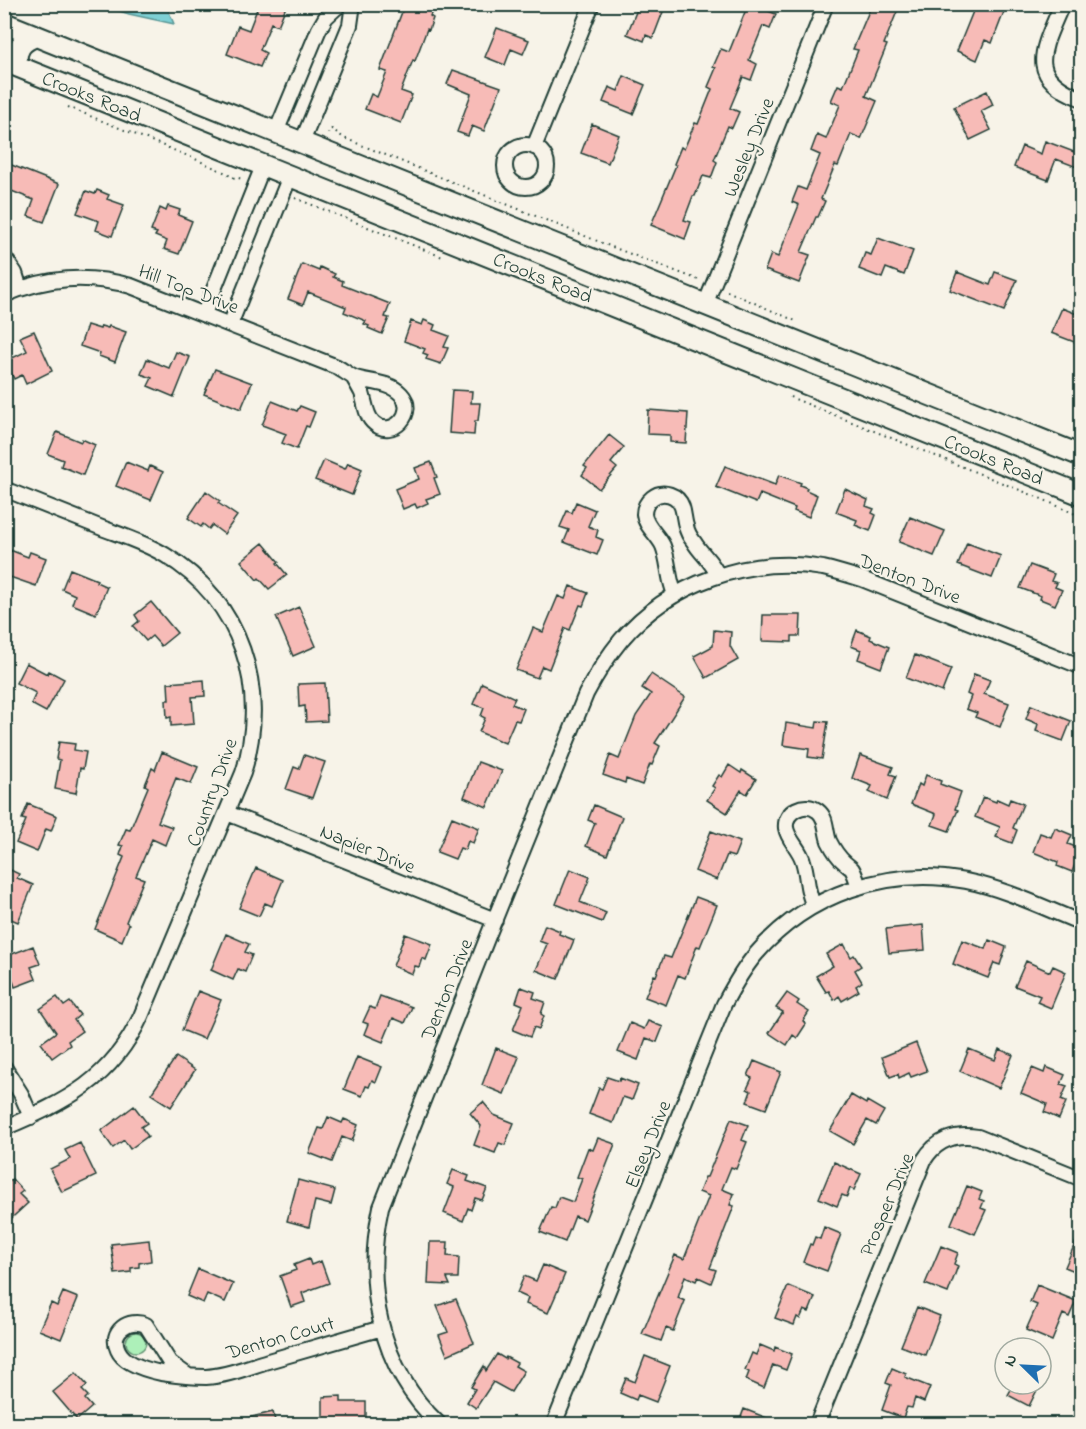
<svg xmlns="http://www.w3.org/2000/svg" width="1086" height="1429" viewBox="0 0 1086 1429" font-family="'Indie Flower',sans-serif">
<rect width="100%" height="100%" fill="#f7f3e8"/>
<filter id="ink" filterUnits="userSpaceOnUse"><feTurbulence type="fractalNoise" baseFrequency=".0167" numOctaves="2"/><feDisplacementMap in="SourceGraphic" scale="12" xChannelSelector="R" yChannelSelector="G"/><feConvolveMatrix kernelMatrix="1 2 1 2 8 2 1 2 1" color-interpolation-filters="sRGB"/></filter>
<g filter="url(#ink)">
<path fill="#adf0b9" stroke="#669676" stroke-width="1.5" d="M126 1342a10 10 0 1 1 20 0a10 10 0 1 1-20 0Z"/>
<path fill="#7ed0d4" stroke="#589594" stroke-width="1.5" d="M101,5h65l8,19 -45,-10z"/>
<path fill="#f7bbb7" stroke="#1f3d34" stroke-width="1.5" d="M259,4h28l-9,22 -7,-3 -11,27 6,3 -6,14 -33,-13 11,-28 11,4z
M405,4h30l-5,12 3,2 -4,12 -2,-1 -12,32 -2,-1 -12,31 11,4 -11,28 -36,-14 6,-15 6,3 10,-25 -7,-2z
M645,4h21l-13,34 -7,-3 -2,6 -17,-7 11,-27 6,2z
M872,4h28l-16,40 3,1 -21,51 11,5 -16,38 -10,-5 -13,32 -3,-1 -14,34 4,2 -7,16h-2l-15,35 9,3 -11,28 -34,-13 6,-16 7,3 21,-52 -7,-3 6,-15 8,3 14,-35 -9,-4 6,-16 9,4 14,-34 -9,-4 7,-16 5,2 15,-37 -5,-1z
M976,4h31l-15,39 -7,-3 -8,20 -20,-9z
M747,7l10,3 1,-3 18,7 -6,15 -7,-3 -14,34 8,4 -6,16 -8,-3 -13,31 9,4 -7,16 -4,-2 -14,34 3,2 -6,16 -8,-2 -8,20h-2l-9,24 7,2 -6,17 -34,-14 25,-60 -2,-1 7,-17 3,2 11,-26 3,1 14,-35 -4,-2 8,-19 -3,-1 8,-18 8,3z
M497,28l32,12 -6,14 -12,-5 -6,16 -20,-8z
M453,70l48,17 -17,44 -12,-5 -4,10 -11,-4 14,-38 -24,-10z
M624,76l21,9 -12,29 -30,-12 6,-15 9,4z
M987,91l6,14 -12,6 10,19 -21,10 -16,-33z
M592,124l27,11 -11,28 -27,-10z
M1045,141l37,14v14l-26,-10 -8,21 -34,-13 8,-21 19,8z
M4,162l55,22 -15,38 -16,-6 6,-16 -30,-12z
M97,190l12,5 -2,4 17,6 -12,31 -16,-6 3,-9 -22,-8 9,-22 9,3z
M168,206l12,4 -2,5 14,6 -13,33 -15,-5 3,-8 -12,-5 2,-3 -6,-2 9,-23 6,3z
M878,238l35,13 -9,24 -18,-7 -4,10 -23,-9 6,-16 6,2z
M302,264l17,7 1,-4 15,7 -2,3 10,4 -1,4 48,19 -5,13 4,1 -7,16 -14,-6 1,-2 -5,-2 2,-3 -22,-9 2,-5 -38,-15 -5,13 -15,-6z
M957,272l33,13 5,-13 22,8 -13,31 -54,-21z
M1062,308l20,8v29l-31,-12z
M424,320l11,5 -2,5 16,6 -5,11 4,1 -7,16 -15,-5 2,-4 -5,-2 2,-4 -21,-8 7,-20 11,4z
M87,325l13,4 1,-3 7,2 1,-2 17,6 -11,30 -16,-6 1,-3 -20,-7z
M34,331l18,40 -26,13 -4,-9 -8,4 -8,-18 21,-10 -7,-14z
M176,352l14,5 -16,40 -26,-11 4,-8 -11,-4 6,-15 22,9z
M215,369l37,14 -11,26 -37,-15z
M452,390l20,1 -1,12h9l-2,18h-3l-1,14 -25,-2z
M272,401l25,10 3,-5 15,6 -6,15 -3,-1 -9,23 -15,-6 4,-9 -24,-9z
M648,410l40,3 -2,30 -16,-1v-7l-23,-1z
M57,432l24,10 1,-3 13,6 -12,30 -22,-9 2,-6 -15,-6z
M609,435l15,12 -13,16 6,5 -18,21 -17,-14 5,-7 -3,-2z
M324,460l21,9 3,-6 14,6 -10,26 -37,-15z
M126,462l22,9 2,-5 13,6 -12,28 -35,-14z
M431,462l6,15 -3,1 6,16 -14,5 2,4 -11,5 -2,-4 -12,5 -8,-20 24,-10 -4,-11z
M725,466l50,19 4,-10 22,8 -1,2 7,3 -1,2 11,5 -8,22 -15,-6 1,-3 -35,-14 -4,9 -40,-16z
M845,489l23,11 -2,6 8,3 -2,4 4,2 -6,16 -15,-6 2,-5 -21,-8z
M206,491l14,10 -2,2 19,13 -13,18 -12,-9 -3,4 -6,-5 -2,3 -13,-9z
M576,502l19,8 -7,16 10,4 -2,7 7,3 -6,15 -33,-13 5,-12 -9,-3 7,-16 5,2z
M910,517l35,14 -11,25 -35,-14z
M263,543l16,19 -2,1 10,12 -18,14 -10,-11 -2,2 -16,-19z
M967,543l34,13 -9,22 -34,-13z
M10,550l18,7 2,-5 16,6 -10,28 -32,-11v-9z
M1030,565l24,9 -3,7 6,2 -2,4 7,3 -7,15 -15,-6 1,-3 -21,-8z
M70,569l27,11 -1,2 11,5 -11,27 -24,-10 3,-9 -13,-6z
M570,586l18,7 -5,13 -3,-1 -10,25 -5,-2 -16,41 -7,-3 -5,12 -21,-8 17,-42 10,4 15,-36 7,3z
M151,602l26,31 -16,13 -9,-10 -6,5 -13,-15 6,-5 -4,-6z
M299,607l17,39 -23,10 -17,-39z
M763,615h38l-1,21h-8v6l-30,-1z
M714,630l17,2 -1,14 8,14 -32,18 -12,-22 19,-10z
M857,630l14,6 -1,3 19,8 -8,21 -23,-9 3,-9 -10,-4z
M915,655l36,14 -9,23 -36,-14z
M26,663l21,11 2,-3 15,8 -18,33 -15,-8 5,-11 -20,-10z
M651,674l34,23 -30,46 5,3 -8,19 -2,-1 -8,21 -16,-6 -1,4 -22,-8 7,-20 9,4 17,-43 15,-22 -9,-6z
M974,674l16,6 -6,14 25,9 -9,24 -25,-10 2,-4 -11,-4 5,-13 -4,-2z
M204,680l1,16 -13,1 2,27 -23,2v-9l-4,1 -1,-18h3l-1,-17z
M325,683l2,38 -21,1 -1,-16 -6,1 -1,-23z
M482,683l33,15 -3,6 12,5 -5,12 -4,-1 -10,23 -26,-11 6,-14 -4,-2 3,-8 -11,-4z
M1031,705l40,16 -8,20 -27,-10 2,-7 -12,-5z
M817,721l11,1 -6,37 -14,-2 1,-8 -26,-4 3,-22 30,5z
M59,742l16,2 -1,6 12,2 -3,17 -3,-1 -4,25 -21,-4 5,-29 -4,-1z
M162,752l36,15 -7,17 -15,-6 -18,44 14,5 -7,18 -13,-6 -16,37 8,3 -18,43 3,2 -7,17 -27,-12 29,-72 -4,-2 3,-9 -4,-1 7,-16 4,1 18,-43 -3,-2 7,-17 3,2z
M304,755l21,7 -13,36 -26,-9 8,-22 5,2z
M860,755l33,12 -3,7 6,2 -9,24 -18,-8 3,-6 -20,-8z
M478,762l24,9 -15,36 -23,-10z
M729,765l12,8 1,-3 14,9 -9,15 -6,-4 -14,23 -20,-13 8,-12 -3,-2 7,-11 3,2z
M926,775l15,6 -1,3 21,8 -6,17 3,1 -9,21 -17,-6 4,-11 -25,-10 8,-20 3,2z
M983,797l13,5 1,-3 11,5 2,-5 13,5 -10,24 4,2 -5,13 -16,-6 4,-10 -25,-10z
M28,804l29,12 -6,15 -5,-2 -9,23 -21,-9 10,-23 -4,-1z
M594,805l28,12 -15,38 -21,-9 9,-23 -7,-3z
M452,817l27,11 -6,15 -5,-2 -3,9 -5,-2 -5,11 -18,-7z
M1055,828l17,7 -4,9 13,5 -9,23 -15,-6 1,-4 -25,-10 7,-19 11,4z
M711,831l29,11 -6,15 -7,-2 -10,25 -22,-9z
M4,867l15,7 -2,4 16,7 -15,37 -14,-6z
M256,868l27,12 -11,26 -7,-3 -6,13 -20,-8z
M570,869l20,8 -10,25 26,11 -4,9 -46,-18z
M696,897l21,8 -17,42 -3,-1 -12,32 -7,-3 -12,30 -21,-8 9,-22 2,1 8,-20 7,2z
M545,925l15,6 -1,3 15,6 -16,39 -22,-9 11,-26 -8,-3z
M923,925l2,25 -36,3 -3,-24z
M226,934l23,10 -4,8 7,3 -7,17 -7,-3 -5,11 -22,-10z
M405,934l27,10 -6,16 -4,-2 -3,9 -4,-1 -3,8 -19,-8z
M962,940l24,9 3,-9 17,7 -6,18 -6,-2 -6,15 -35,-14z
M844,944l7,13 3,-2 7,11 -6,4 7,12 -6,4 3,5 -17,10 -3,-5 -5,4 -5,-9 -3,1 -10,-16 17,-10 -7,-12z
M33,946l7,18 -9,3 5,12 -21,8 -5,-15 -6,2v-17z
M1026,961l24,11 3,-6 13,6 -15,36 -14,-6 3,-6 -25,-10z
M521,987l14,5 -2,6 12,4 -4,12 3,2 -5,13 -5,-2 -4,10 -17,-7 10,-25 -7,-3z
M198,991l23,9 -17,39 -22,-9z
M787,993l12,8 -2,3 12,8 -6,9 3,3 -9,14 -4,-3 -6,10 -18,-12 14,-21 -7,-4z
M380,996l19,7v-1l13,5 -7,16 -12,-5 -10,24 -19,-8 4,-10 -5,-2 7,-15 5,2z
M57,997l7,9 6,-4 10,13 -6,5 8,11 -14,10 2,4 -18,13 -11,-15 15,-11 -16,-23z
M648,1021l15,6 -6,15 -11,-4 -8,22 -20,-8 12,-29 14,6z
M916,1043l11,28 -16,6 -2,-4 -10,5 -1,-4 -8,3 -8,-20z
M496,1048l23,9 -15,37 -22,-9z
M969,1049l26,11 4,-11 14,6 -14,33 -39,-17z
M176,1057l19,13 -24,37 -20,-13z
M357,1057l25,10 -6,15 -4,-2 -3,7 -3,-1 -4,10 -18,-7z
M754,1061l27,11 -15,37 -19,-7 4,-11 -4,-2 5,-11 -4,-2z
M1046,1067l19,8 -4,9 6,2 -6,14 5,2 -7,17 -15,-7 3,-8 -26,-11 11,-25 12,5z
M607,1077l12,4 1,-3 18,7 -6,15 -9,-3 -10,26 -24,-9 10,-26 3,1z
M851,1095l15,9 1,-3 17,10 -8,14 -9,-5 -14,24 -23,-13z
M483,1102l11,13 20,8 -9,22 -6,-2 -4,10 -21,-8 7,-19 -11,-13z
M134,1106l13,17 -6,4 7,9 -18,13 -6,-9 -11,8 -12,-17z
M328,1117l14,6 2,-4 14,6 -6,16 -10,-4 -10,25 -23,-9 10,-25 4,1z
M731,1119l17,6 -6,15 5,2 -11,27 -5,-2 -9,22 12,5 -4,11 4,1 -24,62 6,2 -5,13 -13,-6 -2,4 -11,-5 -7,22 7,3 -12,30 -7,-3 -5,13 -19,-7 33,-79 9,4 25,-63 -10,-4 6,-15h2z
M598,1138l17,6 -30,76 -10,-4 -10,26 -25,-10 11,-25 4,1 4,-11 14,5 9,-23 -5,-2 11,-29 5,2z
M80,1143l16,33 -34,16 -12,-23 20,-10 -5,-9z
M834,1162l27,12 -7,16 -4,-2 -3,9 -5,-2 -5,11 -18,-8z
M453,1170l16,6 -2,5 20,7 -5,12 -7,-2 -4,12 -3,-2 -5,13 -19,-8 10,-26 -7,-3z
M12,1179l11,12 -4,3 9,9 -24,22v-39z
M298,1180l37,10 -4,15 -16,-4 -6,26 -22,-6z
M967,1186l15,6 -3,7 5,2 -3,7 5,2 -11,24 -24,-10z
M824,1227l17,7 -14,37 -24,-9 7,-18 2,1 3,-8 5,2z
M1082,1227v47l-17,-7z
M149,1240l2,21 -12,2v4l-8,1v4l-16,2 -4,-30z
M430,1242h18l-1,14 12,1 -1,21h-11l3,7 -22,-1z
M941,1246l17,7 -4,11 4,2 -10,27 -23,-9z
M309,1259l2,6 10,-4 8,22 -27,10 3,9 -14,5 -11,-31 16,-6 -2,-5z
M543,1265l22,9 -17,39 -22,-9 2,-6 -11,-5 7,-17 12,5z
M198,1269l35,15 -8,18 -18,-8 -4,9 -16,-7z
M1037,1285l39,16 -7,16 -6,-3 -11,27 -26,-11 11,-25 -7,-3z
M788,1286l27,11 -6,15 -5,-2 -4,9 -3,-2 -3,8 -19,-7z
M63,1292l15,6 -17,41 -22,-9 12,-27 6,3z
M456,1299l18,44 -27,12 -8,-20 9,-3 -11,-26z
M917,1307l23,9 -15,39 -24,-9z
M760,1345l14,6 1,-4 17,7 -6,16 -13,-5 -9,23 -18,-8 3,-8 -4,-2 7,-17 4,2z
M497,1354l8,5 1,-2 11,6 -2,3 9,5 -13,21 -18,-10 -17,26 -9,-6 8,-13 -4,-2 13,-21 2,5z
M645,1356l25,10 -14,36 -18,-7 -2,5 -16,-7 6,-15 9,4z
M892,1368l14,6 -1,3 25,10 -6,15 -9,-4 -3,10 -5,-1 -4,11 -21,-8 9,-25 -5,-2z
M76,1373l11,12 -5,5 6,6 -3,3 7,8 -15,13 -24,-28z
M1014,1384h26l-11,22 -21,-11z
M341,1396v6h25v23h-43v-28z
M744,1409l38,15v1h-44z
M273,1412l3,13h-36l-1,-5z"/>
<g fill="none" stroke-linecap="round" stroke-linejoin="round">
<defs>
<path id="street" d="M1062,4c-19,46 -38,72 20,95
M276,132l43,-103 7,-12 14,-13
M302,142l48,-117 3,-21
M505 166a21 21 0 1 1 42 0a21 21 0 1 1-42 0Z
M534,147l58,-143
M4,257l11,16 5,16
M4,295c43,-18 82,-21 127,-9l206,81c5,3 11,7 16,10 15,6 36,4 48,17 17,18 -9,46 -27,29 -8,-6 -9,-21 -12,-30 -3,-6 -6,-11 -9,-16
M705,305l121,-301
M204,314l59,-148
M230,325l60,-149
M4,489c33,13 66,26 98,39 21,8 43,15 63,27 76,45 105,135 78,218l-102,243c-29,63 -75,86 -137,112
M675,595c-2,-6 -4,-12 -5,-18 -2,-10 -3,-21 -7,-31 -5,-11 -18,-20 -19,-32 0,-7 3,-12 8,-16 11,-9 26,-3 30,9 2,6 2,13 4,19 1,5 4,11 8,16 7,12 19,20 24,34
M227,813l268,107
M814,906c-8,-15 -6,-30 -11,-45 -3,-12 -15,-21 -17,-33 -2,-17 19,-27 32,-17 9,7 7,19 11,30 4,8 9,16 16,22 2,2 6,5 7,6 3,5 5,12 7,18
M4,1067l17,27 10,23
M187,1375l-17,-12 -24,-38c-17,-7 -37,6 -28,25 6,14 29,20 43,23 14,2 31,4 45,4 21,-1 42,-10 62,-16 38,-11 76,-22 114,-33
M439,1424c-60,-56 -75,-140 -58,-217l107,-271 98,-242c10,-19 21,-37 35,-54 48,-57 129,-85 202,-72 13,3 26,7 39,11l220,88
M554,1424l170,-420c9,-17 19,-35 32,-50 51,-60 132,-88 210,-73 40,8 78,27 116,42
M817,1424l107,-264c12,-20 31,-27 54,-23l104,42
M1080,1424l2,-3"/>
<path id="secondary" d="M4,23l1078,433
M4,61l1078,434
M17,65c-2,-15 4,-24 19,-29"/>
</defs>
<use href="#street" stroke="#1f3d34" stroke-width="18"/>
<use href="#secondary" stroke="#1f3d34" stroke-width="24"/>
<path stroke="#1f3d34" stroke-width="2" stroke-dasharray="1.5 4.5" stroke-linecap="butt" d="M68,107l125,51 33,15 7,5 2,-1 7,2
M328,134l1,-4 3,-1 12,9 268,109 87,33
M295,198l150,60
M727,291l71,31
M790,397l252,102 40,18"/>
<use href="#street" stroke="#f7f3e8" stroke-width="14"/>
<use href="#secondary" stroke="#f7f3e8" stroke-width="20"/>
</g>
</g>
<g text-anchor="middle" stroke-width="4.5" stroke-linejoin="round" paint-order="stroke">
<g font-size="20" fill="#1f3d34" stroke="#f7f3e8">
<text transform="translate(92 96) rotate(22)" y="7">Crooks Road</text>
<text transform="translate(748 147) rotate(-68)" y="7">Wesley Drive</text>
<text transform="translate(543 277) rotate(22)" y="7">Crooks Road</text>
<text transform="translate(189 288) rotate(21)" y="7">Hill Top Drive</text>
<text transform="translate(994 459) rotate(22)" y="7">Crooks Road</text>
<text transform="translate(910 578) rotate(21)" y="7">Denton Drive</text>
<text transform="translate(211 792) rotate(-70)" y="7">Country Drive</text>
<text transform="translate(368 848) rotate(22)" y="7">Napier Drive</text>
<text transform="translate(446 989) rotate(-68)" y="7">Denton Drive</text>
<text transform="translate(647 1144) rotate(-68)" y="7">Elsey Drive</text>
<text transform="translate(886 1204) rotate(-67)" y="7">Prosper Drive</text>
<text transform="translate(280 1337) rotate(-16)" y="7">Denton Court</text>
</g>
</g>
<rect width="1086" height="1429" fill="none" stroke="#f7f3e8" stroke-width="24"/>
<rect x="12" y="12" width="1062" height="1405" fill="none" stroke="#1f3d34" stroke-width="2" filter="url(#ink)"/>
<g transform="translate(1023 1366) rotate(294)"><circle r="28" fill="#f7f3e8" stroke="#a1aaa0" stroke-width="1.5"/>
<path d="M0-4.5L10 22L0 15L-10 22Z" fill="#1f6fb2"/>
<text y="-9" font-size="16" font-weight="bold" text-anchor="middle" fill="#1f3d34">N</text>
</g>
</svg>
